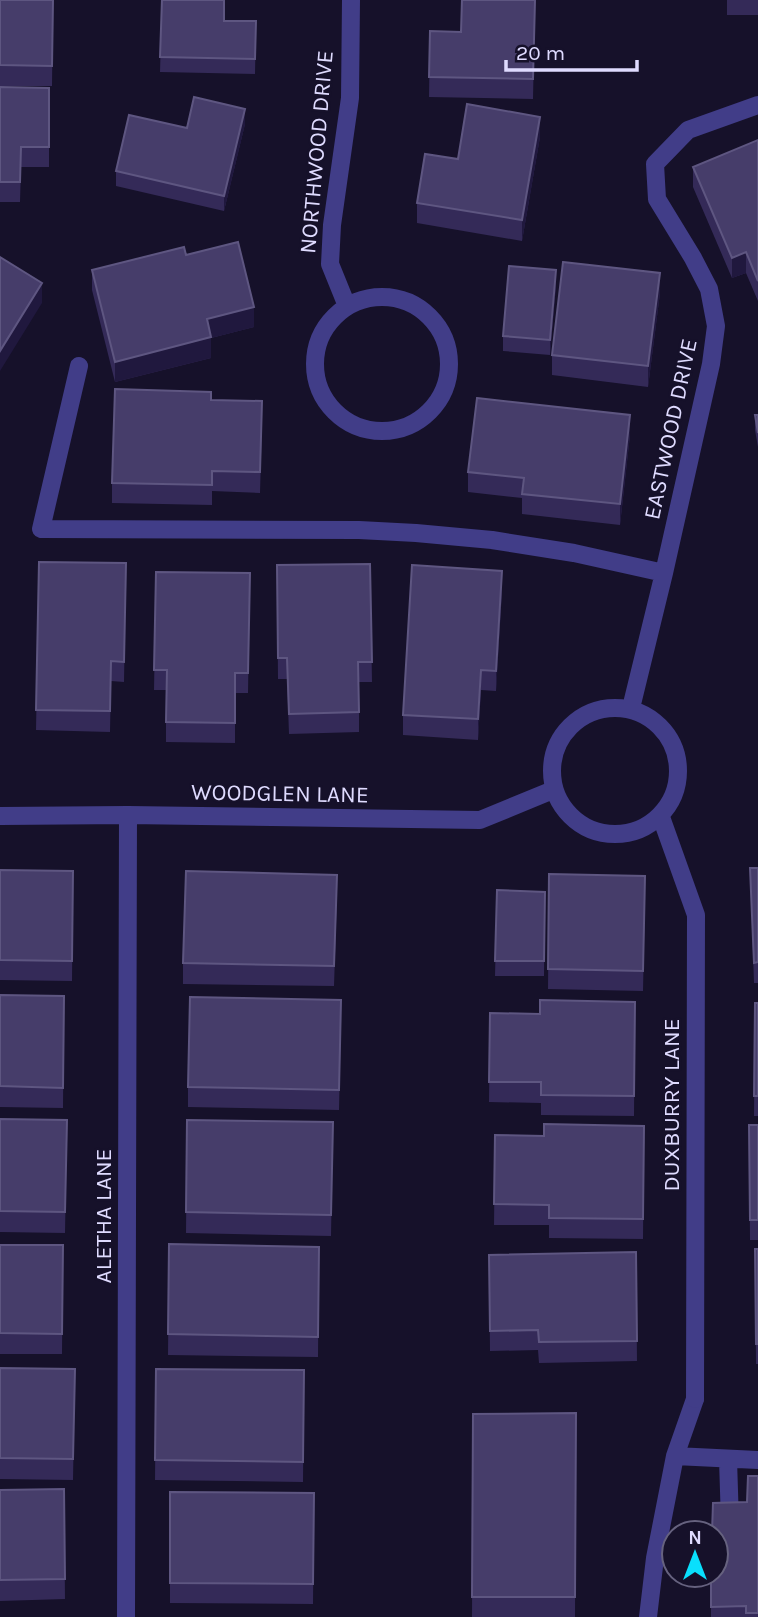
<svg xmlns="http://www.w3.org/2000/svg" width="758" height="1617" viewBox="0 0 758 1617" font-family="Karla,sans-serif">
<rect width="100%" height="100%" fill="#16112a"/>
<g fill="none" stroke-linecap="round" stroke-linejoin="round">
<path stroke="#413d88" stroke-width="18" d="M675,1456l83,4
M728,1459l2,64
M648,1617l7,-59 20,-102 20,-57"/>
<path stroke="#413d88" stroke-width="18" d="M315 364a67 67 0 1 1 134 0a67 67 0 1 1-134 0Z
M347,306l-17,-42 2,-39 18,-127 1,-98
M79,366l-38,163 318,1 57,3 76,7 82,13 90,20
M552 771a63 63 0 1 1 126 0a63 63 0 1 1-126 0Z
M631,708l33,-135 47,-209 5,-38 -7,-37 -16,-31 -36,-59 -2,-35 33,-34 70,-25
M0,816l128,-1 352,5 73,-30
M661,817l35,98 -1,484
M126,1617l2,-802"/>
</g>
<path fill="#342a58" d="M0,0h53l-1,86h-52z
M162,0l62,21h32l-1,53 -95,-2z
M535,0l-2,99 -104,-2 1,-66 31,1z
M727,0h31v15h-31z
M0,87l49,1v79h-28l-1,35h-20z
M245,124l-21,87 -108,-25v-15z
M540,137l-18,104 -105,-18v-20l41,-44z
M758,140v161l-12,-28 -14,5 -39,-91v-20z
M186,255l68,72 -43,11v20l-96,24 -23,-92v-20z
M556,285l-6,70 -47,-4v-15z
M660,293l-12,94 -96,-12v-20z
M211,400l51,22 -2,71 -48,-2v14l-100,-2v-20z
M755,415h3v32l-3,-17z
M630,435l-10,90 -98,-11v-16l-54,-6v-20z
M39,562l87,1 -2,119 -13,-1 -1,51 -74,-2z
M370,564l2,118h-13v50l-70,2 -2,-55h-9l-1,-114z
M156,572l94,1 -2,120h-13v50l-69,-1v-52h-12z
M502,591l-6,100 -15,-1 -3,50 -75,-5v-20z
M750,868h8v115h-4z
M0,870l73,1 -1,110 -72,-1z
M549,874l96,22 -2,95 -95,-2z
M497,890l48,2 -1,84h-49z
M337,895l-3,91 -151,-2v-21z
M0,995l64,1 -1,112 -63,-1z
M635,1002l-1,114 -93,-1v-12l-52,-1 1,-89 50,1z
M755,1003h3v113h-4z
M341,1020l-2,90 -151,-3v-20z
M0,1119l67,1 -2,113 -65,-1z
M187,1120l146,2 -2,114 -145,-3z
M749,1125h9v115h-8z
M644,1126l-1,113 -94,-1v-13h-55l1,-90 49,1z
M169,1244l150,3 -1,110 -150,-2z
M0,1245h63l-1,109h-62z
M755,1249h3v115h-2z
M636,1252l1,109 -98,2 -1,-13 -48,1 -1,-96z
M0,1368l75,1 -2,111 -73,-1z
M156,1369l148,1 -1,112 -148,-2z
M576,1413l-1,204h-103l1,-203z
M758,1476v141h-47v-42l36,-73z
M64,1489l1,110 -65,2v-111z
M170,1492l144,1 -1,111 -143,-1z"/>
<path fill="#20183e" d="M245,109v15l-21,87v-15z
M540,117v20l-18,104v-21z
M746,252v21l-14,5v-20z
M556,270v15l-6,70v-15z
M660,273v20l-12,94v-21z
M42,283v20l-42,68v-20z
M254,307v20l-43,11v20l-96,24v-20l92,-43z
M630,415v20l-10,90v-21z
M502,571v20l-6,100v-20z
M481,670v20l-3,50v-21z"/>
<path fill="#463d6a" stroke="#5e5681" stroke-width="2" d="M0,0h53l-1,66 -52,-1z
M162,0h62v21h32l-1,38 -95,-2z
M462,0h73l-2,79 -104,-2 1,-46 31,1z
M0,87l49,1v59h-28l-1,35h-20z
M194,97l51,12 -21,87 -108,-25 13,-56 58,13z
M467,104l73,13 -18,103 -105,-17 8,-49 33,5z
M758,140v141l-12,-29 -14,6 -39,-91z
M238,242l16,65 -47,12 4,18 -96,25 -23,-92 92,-23 2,8z
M0,257l42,26 -42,68z
M563,262l97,11 -12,93 -96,-11z
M509,266l47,4 -6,70 -47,-4z
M115,389l96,3v8l51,1 -2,71 -48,-1v14l-100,-2z
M477,398l153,17 -10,89 -98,-10 2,-16 -56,-6z
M755,415h3v18z
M39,562l87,1 -2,99 -13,-1 -1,50 -74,-1z
M370,564l2,98h-14l1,50 -70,2 -2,-56h-9l-1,-93z
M412,565l90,6 -6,100 -15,-1 -3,49 -75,-4z
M156,572l94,1 -2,100h-13v50l-69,-1 1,-52h-13z
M750,868h8v94l-4,1z
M0,870l73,1 -1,90 -72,-1z
M186,871l151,4 -3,91 -151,-3z
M549,874l96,2 -2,95 -95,-2z
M497,890l48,2 -1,69h-49z
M0,995l64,1 -1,92 -63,-2z
M190,997l151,3 -2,90 -151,-3z
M540,1000l95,2 -1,94 -93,-1v-13h-52l1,-69 50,1z
M755,1003h3v93h-4z
M0,1119l67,1 -2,92 -65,-1z
M187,1120l146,2 -2,93 -145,-3z
M544,1124l100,2 -1,93 -94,-1v-13l-55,-1 1,-69 49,1z
M749,1125h9v95h-8z
M169,1244l150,3 -1,90 -150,-3z
M0,1245h63l-1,89 -62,-1z
M755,1249h3v95h-2z
M636,1252l1,89 -98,1 -1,-12 -48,1 -1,-76z
M0,1368l75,1 -2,90 -73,-1z
M156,1369l148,1 -1,92 -148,-2z
M576,1413l-1,184h-103l1,-183z
M748,1476h10v137h-12v-7l-35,1v-32h5v-42h-4l1,-30 34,-1z
M64,1489l1,90 -65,1v-90z
M170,1492l144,1 -1,91 -143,-1z"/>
<g text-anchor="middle" stroke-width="5" stroke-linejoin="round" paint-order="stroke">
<g font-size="23" fill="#dfdbff" stroke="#16112a">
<text transform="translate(316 152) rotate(-85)" y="8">NORTHWOOD DRIVE</text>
<text transform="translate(670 429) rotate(-78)" y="8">EASTWOOD DRIVE</text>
<text transform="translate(280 793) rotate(1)" y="8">WOODGLEN LANE</text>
<text transform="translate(671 1105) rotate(-90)" y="8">DUXBURRY LANE</text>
<text transform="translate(103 1216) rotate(-90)" y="8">ALETHA LANE</text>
</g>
</g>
<g transform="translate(695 1554)"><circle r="33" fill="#16112a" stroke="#66627f" stroke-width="2"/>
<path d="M0-5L12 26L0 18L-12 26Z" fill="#09dffc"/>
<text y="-10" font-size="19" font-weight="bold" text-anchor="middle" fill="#dfdbff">N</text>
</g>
<path d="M506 60v10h131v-10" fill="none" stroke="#dfdbff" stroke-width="3.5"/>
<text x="516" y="60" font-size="21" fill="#dfdbff" stroke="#16112a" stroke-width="5" paint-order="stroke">20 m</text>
</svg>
